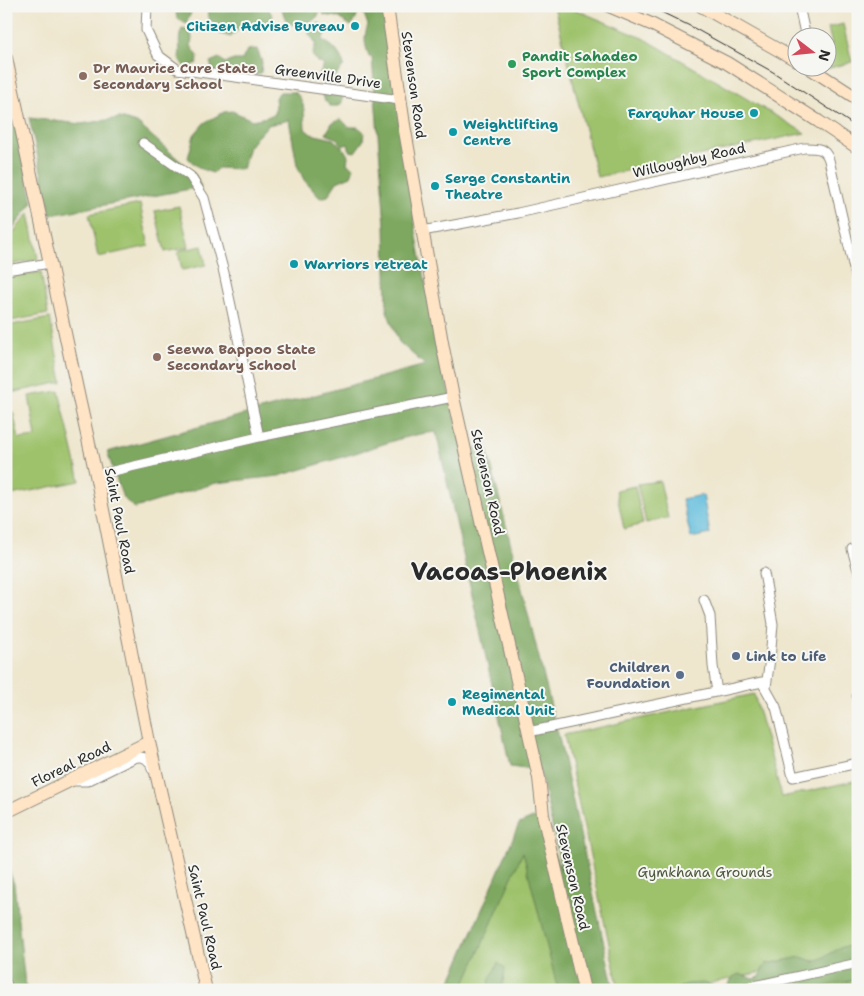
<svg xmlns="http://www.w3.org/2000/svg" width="864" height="996" viewBox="0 0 864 996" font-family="'Shantell Sans',sans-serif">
<rect width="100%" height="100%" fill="#f6f6f2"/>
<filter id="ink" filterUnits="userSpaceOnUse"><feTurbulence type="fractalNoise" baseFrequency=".02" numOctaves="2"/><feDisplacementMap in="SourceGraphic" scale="10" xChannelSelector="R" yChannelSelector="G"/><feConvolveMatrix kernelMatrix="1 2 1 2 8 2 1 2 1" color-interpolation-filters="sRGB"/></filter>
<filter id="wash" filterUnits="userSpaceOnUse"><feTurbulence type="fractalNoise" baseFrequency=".0096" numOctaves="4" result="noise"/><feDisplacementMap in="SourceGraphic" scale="20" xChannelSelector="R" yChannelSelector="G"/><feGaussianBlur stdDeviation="1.12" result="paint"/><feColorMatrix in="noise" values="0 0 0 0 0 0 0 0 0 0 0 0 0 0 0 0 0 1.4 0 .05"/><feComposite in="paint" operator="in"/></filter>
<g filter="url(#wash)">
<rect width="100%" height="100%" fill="#eee6cd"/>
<path fill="#9ec26c" stroke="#64764c" d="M554,6h13l78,33 160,94 -208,44z
M843,24l9,38 -26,7 -2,-1h2l1,-19h1l-1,-4 5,-1 -4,-16z
M140,204l9,42 -51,11 -9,-43z
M179,206l10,41 -24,5 -10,-41z
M29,213l9,46 -32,7v-24z
M202,246l4,19 -24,5 -4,-19z
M41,272l7,42 -38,7 -4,-25v-19z
M50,318l12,64 -56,12v-68z
M59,391l21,90 -74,15v-82l7,-2 6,27 17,-2 -7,-41z
M660,481l8,37 -22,5 -9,-39z
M635,486l8,38 -19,5 -8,-39z
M754,694l28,103 76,-17v171l-178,39h-61l-55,-255z
M523,831l46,159h-122z
M858,971v19h-86z"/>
<path fill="#7ea860" stroke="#546a46" d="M175,6h19l-8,18 -9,-6z
M206,6h61l6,11 -6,8 -21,-3 -15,15 -11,-3 -3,-9 -8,-6z
M281,6h41c-2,4 -3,9 -5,11 -7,7 -22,12 -30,4 -3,-3 -4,-10 -6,-15z
M325,6h58l17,94 16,132 25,130 23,89 22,-6 74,297 54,248h-56l-35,-138 -61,138h-15l72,-166 14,-6 7,3 22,51 -22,-102 -30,-4 -74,-334 -16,2 -24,6 -53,17 -64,19 -63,7 -81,25 -12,-10 -16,-46 318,-87 -26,-23 -12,-31 -2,-86 -13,-168h-3c-4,-13 -6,-19 -1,-32l-4,-11 -5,-4 -3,9 -5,7 -13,-9 -14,-2 -2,-7z
M320,23l5,11 -3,6c12,6 18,13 22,25l-15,20 -7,-2 -3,-8 5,-10 -6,-3 -6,-7 4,-12 -7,-9v-6z
M182,29l8,1 2,8 -1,8 7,10 -1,7 -12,5 -6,-10c2,-12 -2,-19 3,-29z
M257,49l5,13 -1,11 -10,4 -5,-6 -10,4 -23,-3 -3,-10 9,-4 6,5 9,-3h8l5,-10z
M6,86l27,116 -27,36z
M280,92h15c11,9 9,23 10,37l6,5 22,5 11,10 4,7 -1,8 7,4 -3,8 -14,6 -9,14 -8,2 -16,-18 -7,-15 -8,-45 -21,5 -12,13 -7,9 -7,22 -24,-1 -5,5c-12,-3 -17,-7 -25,-15l6,-23 10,-12 20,-11 8,-1 20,9 15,-3 7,-3 2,-8 -1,-8z
M322,92l21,3 -1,7 -3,4h-9l-5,-5z
M29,118l52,6 39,-6 17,5 58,51 6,13 -150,28z
M341,119l8,8h9l6,5 -1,9 -8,11 -5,-1 -2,-7 -6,2 -4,-7 -12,-5 6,-11z
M6,862l8,22 11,100 2,6h-21z
M858,945v34l-49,11h-135l13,-6 16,-1 22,7 8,-13 6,-3 14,5 7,-2 2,-7 4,-6 35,-7 14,5 27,-15z
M498,963l7,5 -3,22h-15l3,-11z"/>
<path fill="#5dbbdb" stroke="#447383" d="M703,495l7,39 -19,4 -9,-39z"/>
</g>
<g filter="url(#ink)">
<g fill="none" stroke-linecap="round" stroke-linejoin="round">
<defs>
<path id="street" d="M147,6l-1,24 12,25 19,14 223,31
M799,6l7,32
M143,143l47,33 14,22 20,75 35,164
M422,231l96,-18 286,-65c12,0 21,-1 25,12l29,126
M6,270l44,-7
M96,475l163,-38 194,-40
M852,549l6,21
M764,573l9,51 -3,35 -4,28
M704,600l6,16 3,50 4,26
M857,696l1,-1
M528,732l234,-50 14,25 17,70 65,-14
M72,781h15l47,-23c9,-3 16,1 18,11
M6,983l2,7
M736,990l122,-27"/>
<path id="secondary" d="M387,6l17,119 39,223 10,49 86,381 4,37 41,175
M609,6l42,18 76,39 91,58 40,27
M701,6l95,54
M6,58l74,345 16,72 53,267 57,248
M810,68l48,31
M6,812l143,-70"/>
</defs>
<use href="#street" stroke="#8c887c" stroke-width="11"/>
<use href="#secondary" stroke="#8c887c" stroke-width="14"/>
<use href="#street" stroke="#fff" stroke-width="9"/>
<use href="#secondary" stroke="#ffe4c6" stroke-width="12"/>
<path stroke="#2b2b2b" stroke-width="1" d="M649,6l43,21 81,45 85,56"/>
</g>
</g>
<g fill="#0f9aa8" stroke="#f6f6f2" stroke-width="2">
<circle cx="355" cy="26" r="5"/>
<circle cx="754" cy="113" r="5"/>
<circle cx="453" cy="132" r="5"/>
<circle cx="435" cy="186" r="5"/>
<circle cx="294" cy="264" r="5"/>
<circle cx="452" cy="702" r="5"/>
</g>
<circle fill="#2e9e5b" stroke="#f6f6f2" stroke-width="2" cx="512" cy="64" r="5"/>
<g fill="#8d6e63" stroke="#f6f6f2" stroke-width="2">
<circle cx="83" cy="76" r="5"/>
<circle cx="157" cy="357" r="5"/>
</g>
<g fill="#5c6f8a" stroke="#f6f6f2" stroke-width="2">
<circle cx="736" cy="656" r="5"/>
<circle cx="680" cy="675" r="5"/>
</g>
<g text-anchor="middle" stroke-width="4" stroke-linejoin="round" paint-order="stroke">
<g font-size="14" font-weight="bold" fill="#0d838f" stroke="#f6f6f2" text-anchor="start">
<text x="345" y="31" text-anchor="end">Citizen Advise Bureau</text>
<text x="744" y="118" text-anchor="end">Farquhar House</text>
<text x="463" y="129">Weightlifting<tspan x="463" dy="16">Centre</tspan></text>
<text x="445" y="183">Serge Constantin<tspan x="445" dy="16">Theatre</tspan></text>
<text x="304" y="269">Warriors retreat</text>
<text x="462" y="699">Regimental<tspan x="462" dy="16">Medical Unit</tspan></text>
</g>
<g font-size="14" font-weight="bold" fill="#27864d" stroke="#f6f6f2" text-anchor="start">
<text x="522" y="61">Pandit Sahadeo<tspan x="522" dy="16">Sport Complex</tspan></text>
</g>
<g font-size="14" font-weight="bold" fill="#785e54" stroke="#f6f6f2" text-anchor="start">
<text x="93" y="73">Dr Maurice Cure State<tspan x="93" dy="16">Secondary School</tspan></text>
<text x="167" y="354">Seewa Bappoo State<tspan x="167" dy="16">Secondary School</tspan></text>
</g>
<g font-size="14" fill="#2b2b2b" stroke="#f6f6f2">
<text transform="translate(328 76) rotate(8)" y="5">Greenville Drive</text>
<text transform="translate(414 85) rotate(82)" y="5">Stevenson Road</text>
<text transform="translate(689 160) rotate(-13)" y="5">Willoughby Road</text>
<text transform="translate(488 482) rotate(77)" y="5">Stevenson Road</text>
<text transform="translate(120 521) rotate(79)" y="5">Saint Paul Road</text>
<text transform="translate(71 764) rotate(-26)" y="5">Floreal Road</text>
<text transform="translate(573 877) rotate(77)" y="5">Stevenson Road</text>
<text transform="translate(205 917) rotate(77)" y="5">Saint Paul Road</text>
</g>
<g font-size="14" font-weight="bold" fill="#4e5e75" stroke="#f6f6f2" text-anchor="start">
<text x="746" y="661">Link to Life</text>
<text x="670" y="672" text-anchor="end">Children<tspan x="670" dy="16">Foundation</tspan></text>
</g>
<g font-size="14" fill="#4e583e" stroke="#f6f6f2">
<text x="705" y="877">Gymkhana Grounds</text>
</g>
<g font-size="24" font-weight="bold" fill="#2b2b2b" stroke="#f6f6f2">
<text x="509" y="580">Vacoas-Phoenix</text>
</g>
</g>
<rect width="864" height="996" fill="none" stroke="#f6f6f2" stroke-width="25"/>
<g transform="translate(812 52) rotate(106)"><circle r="24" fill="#f6f6f2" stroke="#a5a5a2"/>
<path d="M0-4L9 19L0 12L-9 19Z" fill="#d1495b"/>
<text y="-8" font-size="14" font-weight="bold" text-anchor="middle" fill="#2b2b2b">N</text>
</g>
</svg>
